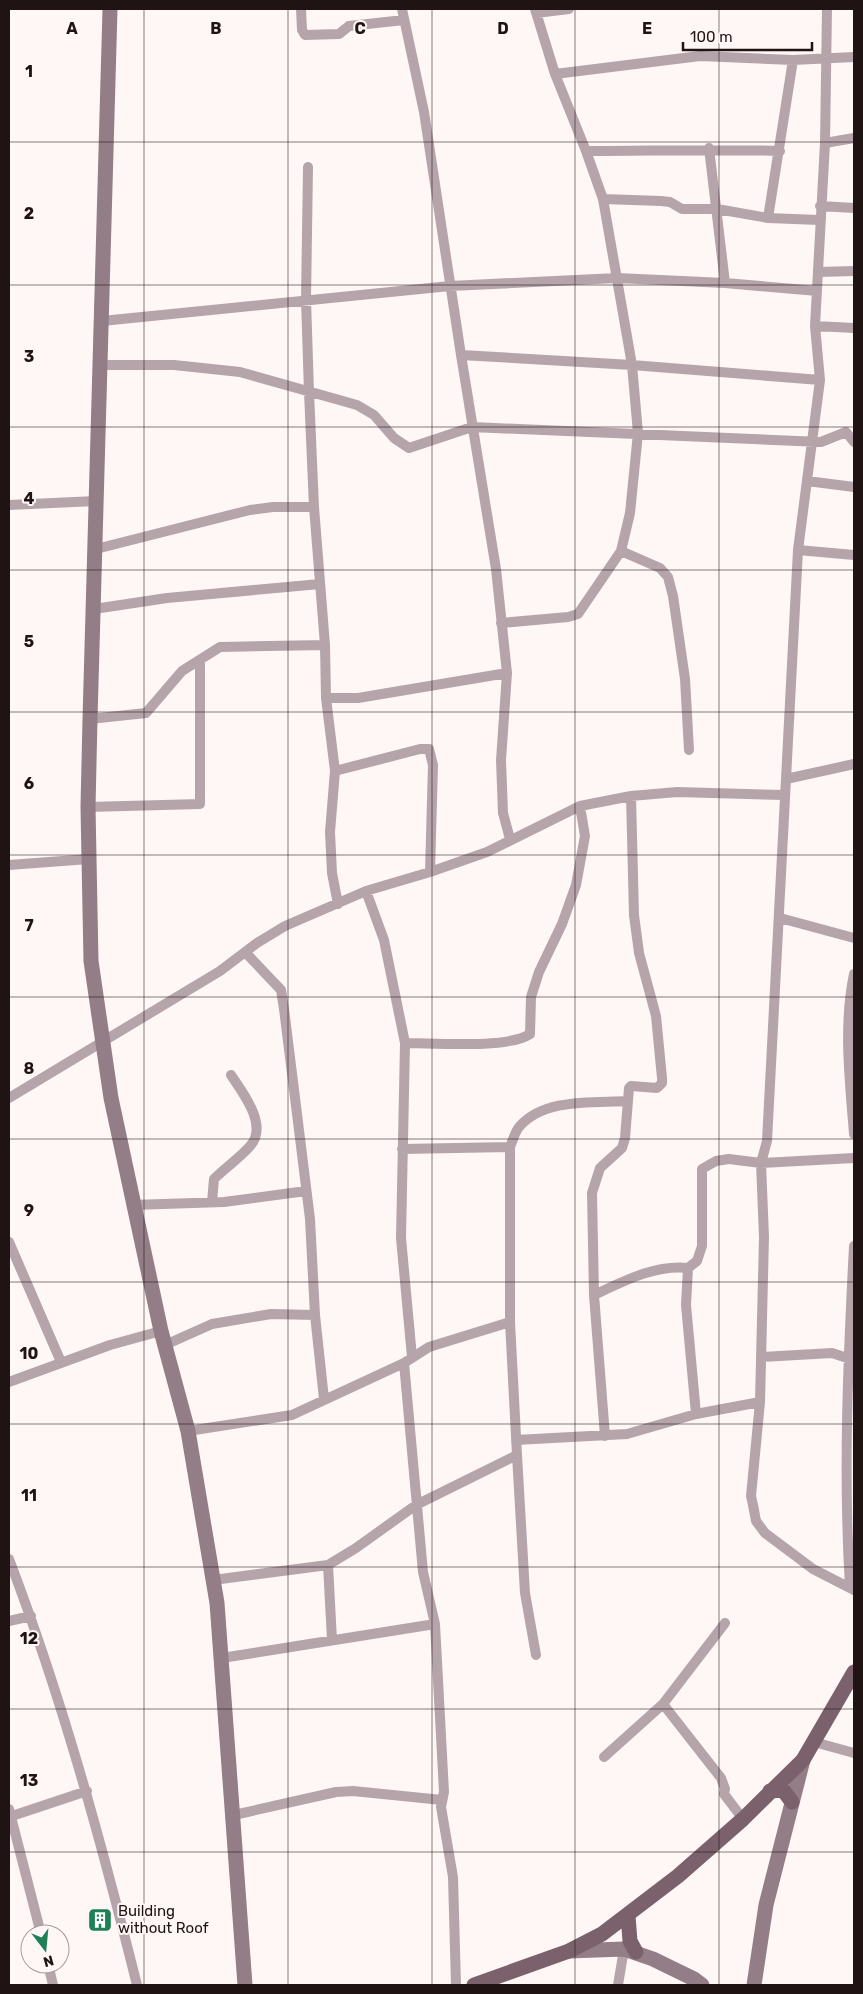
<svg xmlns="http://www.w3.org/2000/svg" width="863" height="1994" viewBox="0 0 863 1994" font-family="Rubik,sans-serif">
<rect width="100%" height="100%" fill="#fff7f6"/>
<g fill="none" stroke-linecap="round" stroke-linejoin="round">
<path stroke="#b5a5ab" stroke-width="10" d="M301,9l1,21 3,5 34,-1 10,-8 55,-6
M402,9l22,103 37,243 35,214 11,104 -6,87 2,53 7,26
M827,9l-2,134 -10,183 5,54 -22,170 -31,591 -6,22 3,74 -4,165 -9,94 2,9 3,16 9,12 48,36 41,21
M536,13l33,-4
M555,74l145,-18 93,4 61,-3
M825,143l29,-5
M709,148l16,135
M586,151c65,0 129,-2 194,0
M308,167l-2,133 3,92 5,115 11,138 1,53 9,73 -5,61 2,41 6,31
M603,199l58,2 9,1 12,7h35l51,9 51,2
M820,206l34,2
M768,218l25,-158
M819,272l35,-1
M102,321l348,-35 167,-8 108,5 92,8
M815,326l39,2
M461,355l171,10 188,15
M100,365h74l66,7 117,33 17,10 20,23 15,10 63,-21 349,15 25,-10 8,10
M807,481l47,6
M9,505l87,-4
M96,549l154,-39 23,-3h41
M798,550l56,5
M621,551l39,17 8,9 5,19 12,83 4,71
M94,609l73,-11 153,-14
M501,623l67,-6 10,-3 43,-63 9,-38 8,-80 -6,-68 -29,-166 -17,-48 -31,-77 -20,-65
M326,698h32l149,-25
M90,719l56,-6 36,-42 38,-24 105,-2
M335,771l85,-22h9l4,16 -3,107
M786,779l68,-15
M88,807l112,-3v-144
M9,865l80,-6
M366,891l18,49 21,103 -4,195 11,119
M780,918l74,20
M246,953l35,37 3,19 26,210 5,96 9,84
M854,974c-11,52 -4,108 0,160
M405,1043c29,0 103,6 125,-9l1,-37 8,-25 23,-48 14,-39 9,-49 -5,-30
M9,1098l211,-127 37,-28 28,-17 81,-35 64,-19 57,-20 93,-46 51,-10 46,-4 107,3
M402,1149l108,-2
M212,1202l2,-23c12,-12 27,-22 37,-34 17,-21 -9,-53 -20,-70
M132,1205l92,-3 82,-11
M9,1242l52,120
M688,1268l9,-7 5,-15v-77l14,-8 13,-2 32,4 93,-5
M594,1295c28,-13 62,-31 94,-27l-2,37 10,109
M165,1345l47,-21 59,-10 44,1
M761,1357l71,-4 21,7
M404,1363l19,209 12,52 9,168 -3,15 12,70 3,108
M9,1382l101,-37 51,-14
M188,1431l104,-16 112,-52 25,-16 81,-25
M605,1436l-11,-141 -2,-102 8,-25 22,-20 3,-10 4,-50 2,-2 26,2 5,-5v-5l-6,-62 -17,-63 -5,-38 -3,-119
M516,1440l111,-6 69,-20 64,-12
M9,1559c53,139 92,282 128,426
M213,1580l115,-15
M850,1586c-7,-113 -2,-226 4,-340
M9,1621l22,-5
M332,1640l-4,-75 28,-17 60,-43 101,-50
M536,1655l-11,-62 -8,-138 -7,-133v-175c3,-7 5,-16 10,-21 25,-28 73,-23 107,-25
M222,1658l213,-34
M663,1704l58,74 4,11 -1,5 19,25
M814,1742l40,11
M604,1757l59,-53 62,-81
M9,1809l32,125
M234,1815l102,-23 17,-1 89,9
M9,1817l78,-26
M48,1964l5,21
M618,1985l6,-36"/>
<path stroke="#937d86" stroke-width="15" d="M110,9l-20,710 -2,88 3,154 20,137 50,233 27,100 29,172 28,382
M569,1951l55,-2 29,10 41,20 8,6
M754,1985l12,-80 37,-145"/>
<path stroke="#7b616c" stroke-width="15" d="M770,1791l13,-1 9,12
M628,1916l2,25 6,11
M474,1985l95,-34 33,-17 76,-58 65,-57 60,-59 51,-88"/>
</g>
<path fill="none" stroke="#201313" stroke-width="1" stroke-opacity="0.55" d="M144,9v1976M288,9v1976M432,9v1976M575,9v1976M719,9v1976M9,142h845M9,285h845M9,427h845M9,570h845M9,712h845M9,855h845M9,997h845M9,1139h845M9,1282h845M9,1424h845M9,1567h845M9,1709h845M9,1852h845"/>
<defs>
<symbol id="building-square" viewBox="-11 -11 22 22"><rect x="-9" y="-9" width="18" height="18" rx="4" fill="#1f8058" stroke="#fff7f6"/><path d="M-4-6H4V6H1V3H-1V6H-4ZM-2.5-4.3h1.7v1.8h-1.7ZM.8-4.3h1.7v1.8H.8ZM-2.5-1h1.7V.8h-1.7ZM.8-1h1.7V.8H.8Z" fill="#fff"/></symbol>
</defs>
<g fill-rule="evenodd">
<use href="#building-square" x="86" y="1906" width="28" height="28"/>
</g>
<g text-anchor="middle" stroke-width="4" stroke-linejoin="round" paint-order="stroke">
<g font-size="15" fill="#201313" stroke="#fff7f6" text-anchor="start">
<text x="118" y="1916">Building<tspan x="118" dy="17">without Roof</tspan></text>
</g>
</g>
<g font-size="16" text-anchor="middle" font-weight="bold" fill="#201313" stroke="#fff7f6" stroke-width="4" stroke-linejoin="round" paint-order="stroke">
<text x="72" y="34">A</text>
<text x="216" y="34">B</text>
<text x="360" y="34">C</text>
<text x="503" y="34">D</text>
<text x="647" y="34">E</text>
<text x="29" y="77">1</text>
<text x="29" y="219">2</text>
<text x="29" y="362">3</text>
<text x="29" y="504">4</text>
<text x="29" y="647">5</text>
<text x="29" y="789">6</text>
<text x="29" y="931">7</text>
<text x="29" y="1074">8</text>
<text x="29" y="1216">9</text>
<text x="29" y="1359">10</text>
<text x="29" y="1501">11</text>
<text x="29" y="1644">12</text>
<text x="29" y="1786">13</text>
</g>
<rect width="863" height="1994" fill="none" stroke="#201313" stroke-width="20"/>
<g transform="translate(45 1949) rotate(164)"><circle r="24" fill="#fff7f6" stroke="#a69c9b"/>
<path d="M0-4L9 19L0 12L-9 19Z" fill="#1f8058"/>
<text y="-8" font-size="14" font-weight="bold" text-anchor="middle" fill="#201313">N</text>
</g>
<path d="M683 42v8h129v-8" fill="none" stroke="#201313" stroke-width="2.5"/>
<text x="690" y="42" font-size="15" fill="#201313" stroke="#fff7f6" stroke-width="4" paint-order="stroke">100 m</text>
</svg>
